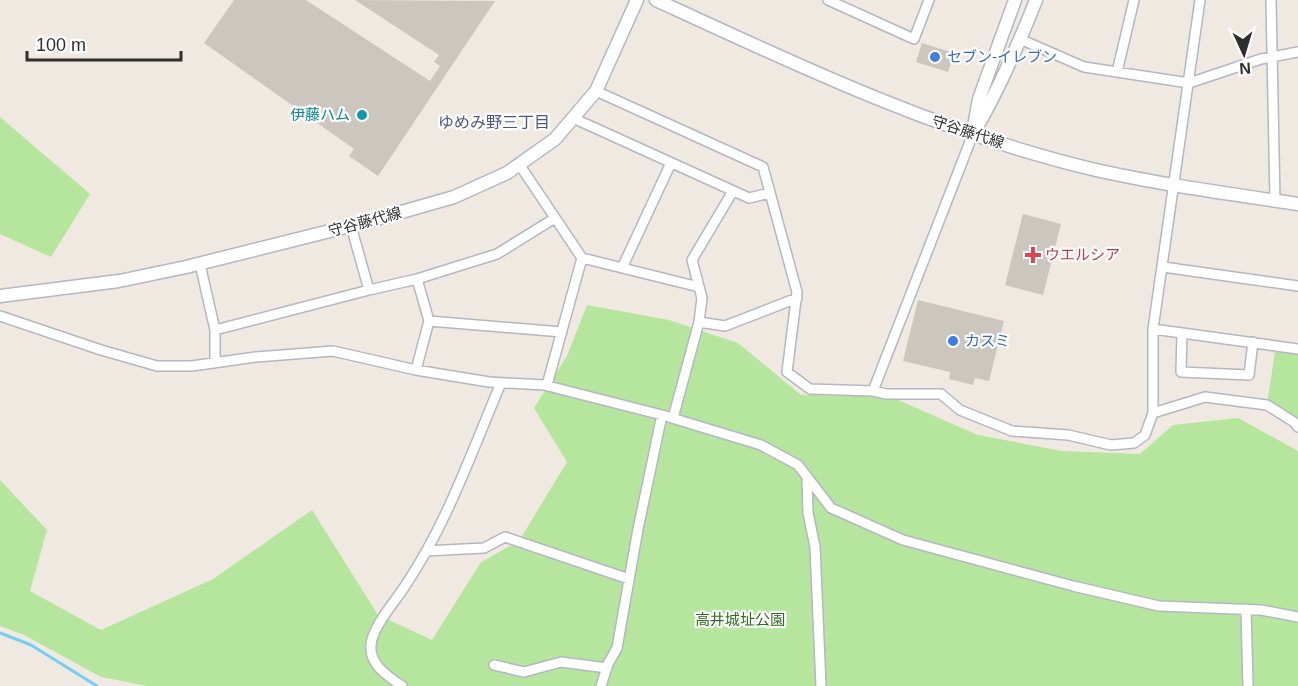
<svg xmlns="http://www.w3.org/2000/svg" width="1298" height="686" viewBox="0 0 1298 686" font-family="Arial,'Noto Sans JP',sans-serif">
<rect width="100%" height="100%" fill="#efe9e1"/>
<path fill="#b6e59e" d="M0,117l90,77 -39,63 -51,-23z
M587,305l82,15 69,23 63,52 88,1 89,39 84,16 78,3 33,-29 65,-7 60,33v235h-1151l-46,-9 -77,-42 -24,-9v-146l47,50 -17,61 71,39 112,-51 99,-69 66,105 54,25 49,-78 38,-21 48,-79 -33,-54 33,-52z
M1276,345l22,4v78l-31,-22z"/>
<g fill="none" stroke-linecap="round" stroke-linejoin="round">
<path stroke="#75cff0" stroke-width="3" d="M0,633l31,12 66,41"/>
</g>
<path fill="#cbc7bf" d="M234,0h72l124,81 10,-15 -6,-4 5,-7 -84,-55 140,1 -117,175 -29,-20 5,-7 -150,-106z
M922,43l32,10 -6,19 -32,-10z
M1023,214l38,10 -18,71 -38,-10z
M918,300l86,21 -15,60 -14,-3 -2,7 -24,-6 1,-7 -47,-11z"/>
<g fill="none" stroke-linecap="round" stroke-linejoin="round">
<defs>
<path id="street" d="M828,0l86,39 15,-39
M1271,0l4,201
M1020,39l64,28 105,16 72,-24 37,-7
M1117,72l17,-72
M596,91l167,76 34,125 -10,80 23,17 63,2 13,3h55l19,16 52,21 56,4 43,10 23,-2 11,-8 8,-22 52,-16 62,8 27,17 4,5
M573,118l176,80 21,-5
M519,164l63,94 117,29
M351,226l18,64 48,-11 12,42 -13,49
M200,264l15,66v32
M1163,267l135,19
M622,268l49,-105
M417,279l80,-25 58,-36
M0,316l101,34 56,16h35l64,-9 77,-6 83,19 73,12 55,3 118,30 99,30 37,20 33,43 72,32 170,46 86,20 102,4 37,7
M429,321l133,11
M699,322l26,4 72,-28
M1153,329l145,20
M215,330l154,-40
M1182,333l-1,39 68,3 4,-33
M547,385l35,-127
M873,391l100,-257
M1153,413v-84l47,-329
M673,418l26,-96 3,-24 -10,-38 41,-69
M807,478l1,35 7,34 6,139
M426,551l58,-3 21,-11 124,42
M1246,609l2,77
M494,665l30,7 37,-10 46,6
M402,686c-14,-10 -33,-21 -31,-41 1,-18 24,-43 34,-59 42,-62 67,-135 96,-203
M601,686l7,-22 9,-16 21,-119 24,-114"/>
<path id="secondary" d="M656,0c143,66 286,134 440,170 67,15 135,24 202,34
M974,126l5,-27 36,-99
M973,134c25,-43 45,-88 63,-134
M0,296l119,-15 67,-14 184,-46 84,-24 53,-24 48,-34 41,-48 41,-91"/>
</defs>
<use href="#street" stroke="#b4b7c1" stroke-width="12"/>
<use href="#secondary" stroke="#b4b7c1" stroke-width="15"/>
<use href="#street" stroke="#fff" stroke-width="9"/>
<use href="#secondary" stroke="#fff" stroke-width="12"/>
</g>
<g fill="#3f7fe0" stroke="#fff" stroke-width="2">
<circle cx="935" cy="57" r="6"/>
<circle cx="953" cy="341" r="6"/>
</g>
<circle fill="#0f9aa8" stroke="#fff" stroke-width="2" cx="362" cy="115" r="6"/>
<path fill="#e0444e" stroke="#fff" stroke-width="2" d="M1030 246h6v6h6v6h-6v6h-6v-6h-6v-6h6z"/>
<g text-anchor="middle" stroke-width="4.5" stroke-linejoin="round" paint-order="stroke">
<g font-size="15" fill="#366cbe" stroke="#fff" text-anchor="start">
<text x="947" y="62">セブン-イレブン</text>
<text x="965" y="346">カスミ</text>
</g>
<g font-size="15" fill="#0d838f" stroke="#fff" text-anchor="end">
<text x="350" y="120">伊藤ハム</text>
</g>
<g font-size="15" fill="#2e2e2e" stroke="#fff">
<text transform="translate(968 132) rotate(18)" y="5">守谷藤代線</text>
<text transform="translate(365 222) rotate(-15)" y="5">守谷藤代線</text>
</g>
<g font-size="15" fill="#be3a42" stroke="#fff" text-anchor="start">
<text x="1045" y="260">ウエルシア</text>
</g>
<g font-size="15" fill="#2c6e1b" stroke="#fff">
<text x="740" y="625">高井城址公園</text>
</g>
<g font-size="16" fill="#4d5680" stroke="#fff">
<text x="494" y="128">ゆめみ野三丁目</text>
</g>
</g>
<g transform="translate(1244 54) rotate(176)" stroke="#ffffff" stroke-width="4.5" paint-order="stroke">
<path d="M0-4.5L10 22L0 15L-10 22Z" fill="#2e2e2e"/>
<text y="-9" font-size="16" font-weight="bold" text-anchor="middle" fill="#2e2e2e">N</text>
</g>
<path d="M27 51v9h154v-9" fill="none" stroke="#2e2e2e" stroke-width="3"/>
<text x="36" y="51" font-size="18" fill="#2e2e2e" stroke="#ffffff" stroke-width="4.5" paint-order="stroke">100 m</text>
</svg>
